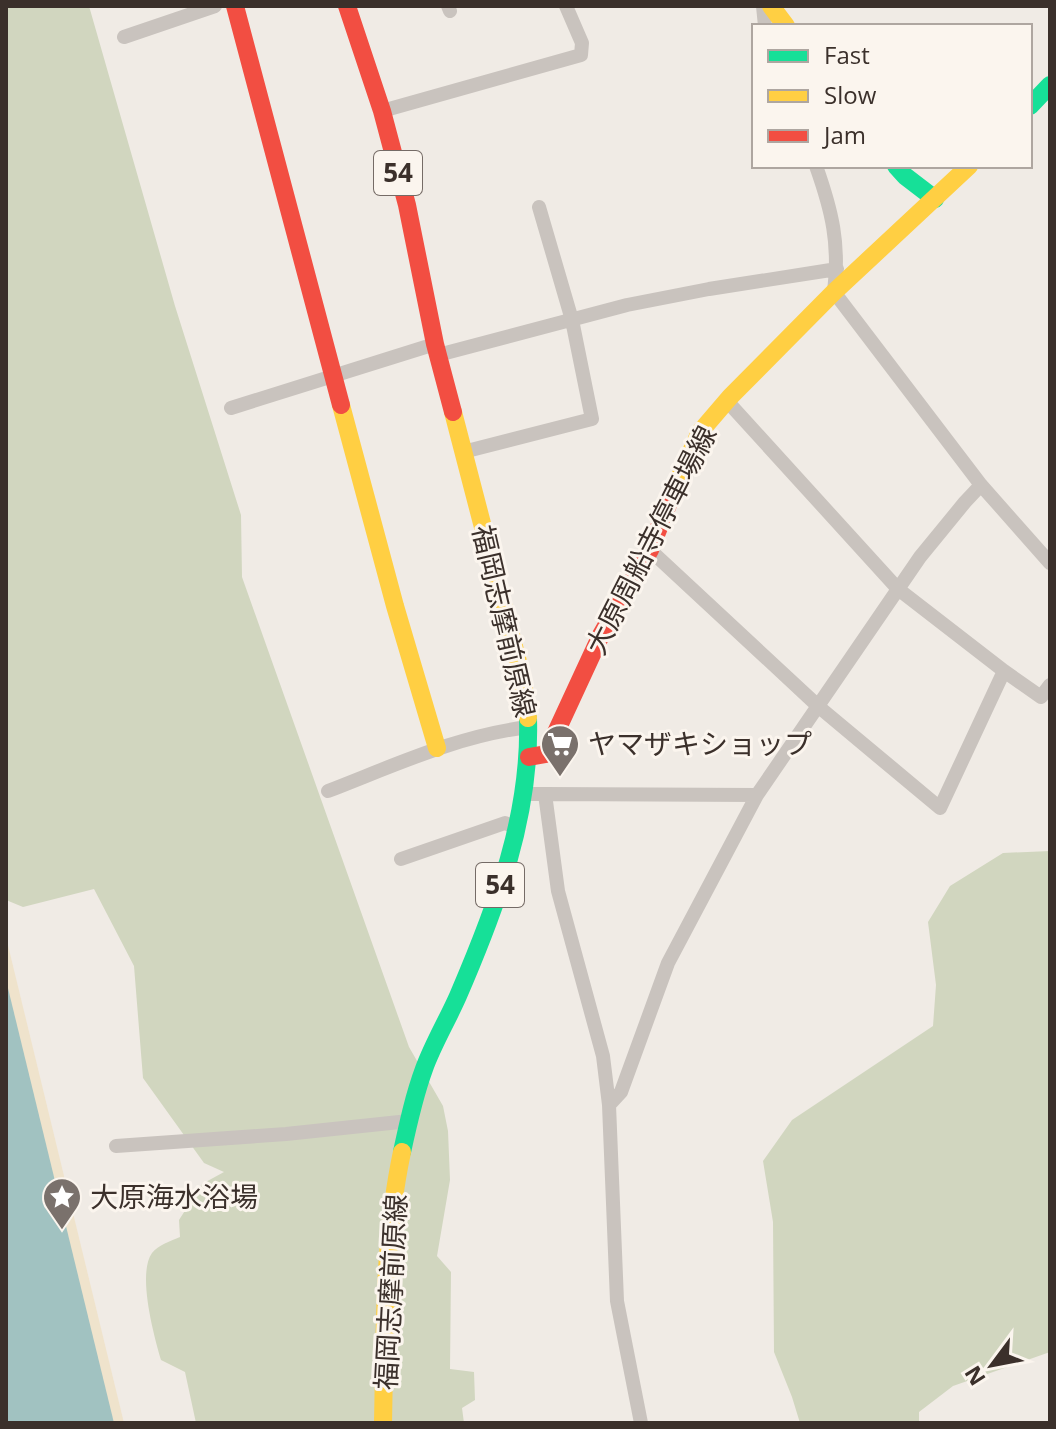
<svg xmlns="http://www.w3.org/2000/svg" width="1056" height="1429" viewBox="0 0 1056 1429" font-family="'Open Sans','Noto Sans JP',sans-serif">
<rect width="100%" height="100%" fill="#f0ebe5"/>
<path fill="#d1d6bf" d="M6,6h83l86,300 66,209 1,62 167,470 34,59 5,25 2,49 -13,76 14,16 -1,97 24,3 1,28 -13,8 2,15h-268l-11,-51 -24,-12c-7,-24 -24,-86 -9,-107 6,-8 19,-12 28,-16l-1,-17 23,-36 22,-12 -20,-9 -61,-85 -9,-112 -40,-77 -71,18 -17,-7z
M1050,851v501l-97,34 -34,26v11h-119l-8,-26 -18,-45 -1,-130 -10,-61 29,-41 141,-94 3,-41 -8,-63 22,-36 53,-33z"/>
<path fill="#efe3cc" d="M6,937l118,486h-31l-87,-343z"/>
<path fill="#a1c2c1" d="M6,980l108,443h-108z"/>
<g fill="none" stroke-linecap="round" stroke-linejoin="round">
<path stroke="#c9c3be" stroke-width="14" d="M448,6l2,5
M763,6l2,20
M124,37l91,-31
M382,111l199,-56 1,-12 -16,-37
M816,166c16,45 24,78 18,126l147,193 69,78
M438,355l189,-50 82,-16 128,-20
M727,401l171,188 106,82
M231,408l204,-64
M463,452l129,-33 -20,-99 -33,-113
M650,550l169,157 121,101 64,-137 37,26 9,-12
M328,791c65,-25 131,-56 201,-64
M525,794h20l13,97 45,165 6,49 8,196 24,122
M545,794l212,1
M401,859l104,-36 13,5
M609,1105l12,-13 47,-129 89,-168 163,-238 45,-55 16,-17
M116,1146l170,-12 123,-13"/>
<path stroke="#16e098" stroke-width="18" d="M1030,106l20,-21
M896,166l9,10 30,23
M402,1152c6,-28 12,-56 22,-83 9,-25 23,-48 34,-73 38,-88 73,-180 70,-278"/>
<path stroke="#ffcf43" stroke-width="18" d="M771,6l15,20
M341,405l54,201 42,142
M453,412l70,269 5,37
M675,487l25,-55 30,-35 104,-105 135,-126
M383,1423c2,-91 0,-182 19,-271"/>
<path stroke="#f24e42" stroke-width="18" d="M235,6l106,399
M347,6l35,105 25,94 28,139 18,68
M529,757l17,-3 55,-119 49,-85 25,-63"/>
</g>
<defs>
<symbol id="supermarket-pin" viewBox="-11 -11 22 30"><path d="M0 17L-7.5 6A9.5 9.5 0 1 1 7.5 6Z" fill="#7a716c" stroke="#fbf5ee"/><path d="M-6-5.5h2.5l.6 2H6L4.5 2H-2.5L-4.4-4H-6ZM-1.5 3.2a1.3 1.3 0 1 0 .1 0ZM3 3.2a1.3 1.3 0 1 0 .1 0Z" fill="#fff"/></symbol>
<symbol id="sight-pin" viewBox="-11 -11 22 30"><path d="M0 17L-7.5 6A9.5 9.5 0 1 1 7.5 6Z" fill="#7a716c" stroke="#fbf5ee"/><path d="M0-6L1.8-2.2L6-1.7L2.9 1.2L3.7 5.4L0 3.3L-3.7 5.4L-2.9 1.2L-6-1.7L-1.8-2.2Z" fill="#fff"/></symbol>
</defs>
<g fill-rule="evenodd">
<use href="#supermarket-pin" x="538" y="722" width="44" height="60"/>
<use href="#sight-pin" x="40" y="1175" width="44" height="60"/>
</g>
<g text-anchor="middle" stroke-width="6" stroke-linejoin="round" paint-order="stroke">
<g fill="#fbf5ee" stroke="#756b66" stroke-width="2">
<rect x="374" y="151" width="48" height="44" rx="6"/>
<rect x="476" y="863" width="48" height="44" rx="6"/>
</g>
<g font-size="26" font-weight="bold" fill="#3b302b">
<text x="398" y="182">54</text>
<text x="500" y="894">54</text>
</g>
<g font-size="28" fill="#3b302b" stroke="#fbf5ee">
<text transform="translate(651 540) rotate(-63)" y="10">大原周船寺停車場線</text>
<text transform="translate(504 621) rotate(77)" y="10">福岡志摩前原線</text>
<text transform="translate(391 1292) rotate(-87)" y="10">福岡志摩前原線</text>
</g>
<g font-size="28" fill="#3b302b" stroke="#fbf5ee" text-anchor="start">
<text x="588" y="754">ヤマザキショップ</text>
<text x="90" y="1207">大原海水浴場</text>
</g>
</g>
<rect width="1056" height="1429" fill="none" stroke="#3b302b" stroke-width="16"/>
<rect x="752" y="24" width="280" height="144" fill="#fbf5ee" stroke="#aea6a0" stroke-width="2"/>
<rect x="768" y="50" width="40" height="12" fill="#16e098" stroke="#aea6a0" stroke-width="2"/>
<text x="824" y="64" font-size="24" fill="#3b302b">Fast</text>
<rect x="768" y="90" width="40" height="12" fill="#ffcf43" stroke="#aea6a0" stroke-width="2"/>
<text x="824" y="104" font-size="24" fill="#3b302b">Slow</text>
<rect x="768" y="130" width="40" height="12" fill="#f24e42" stroke="#aea6a0" stroke-width="2"/>
<text x="824" y="144" font-size="24" fill="#3b302b">Jam</text>
<g transform="translate(992 1365) rotate(238)" stroke="#fbf5ee" stroke-width="6" paint-order="stroke">
<path d="M0-6L14 30L0 20L-14 30Z" fill="#3b302b"/>
<text y="-12" font-size="22" font-weight="bold" text-anchor="middle" fill="#3b302b">N</text>
</g>
</svg>
